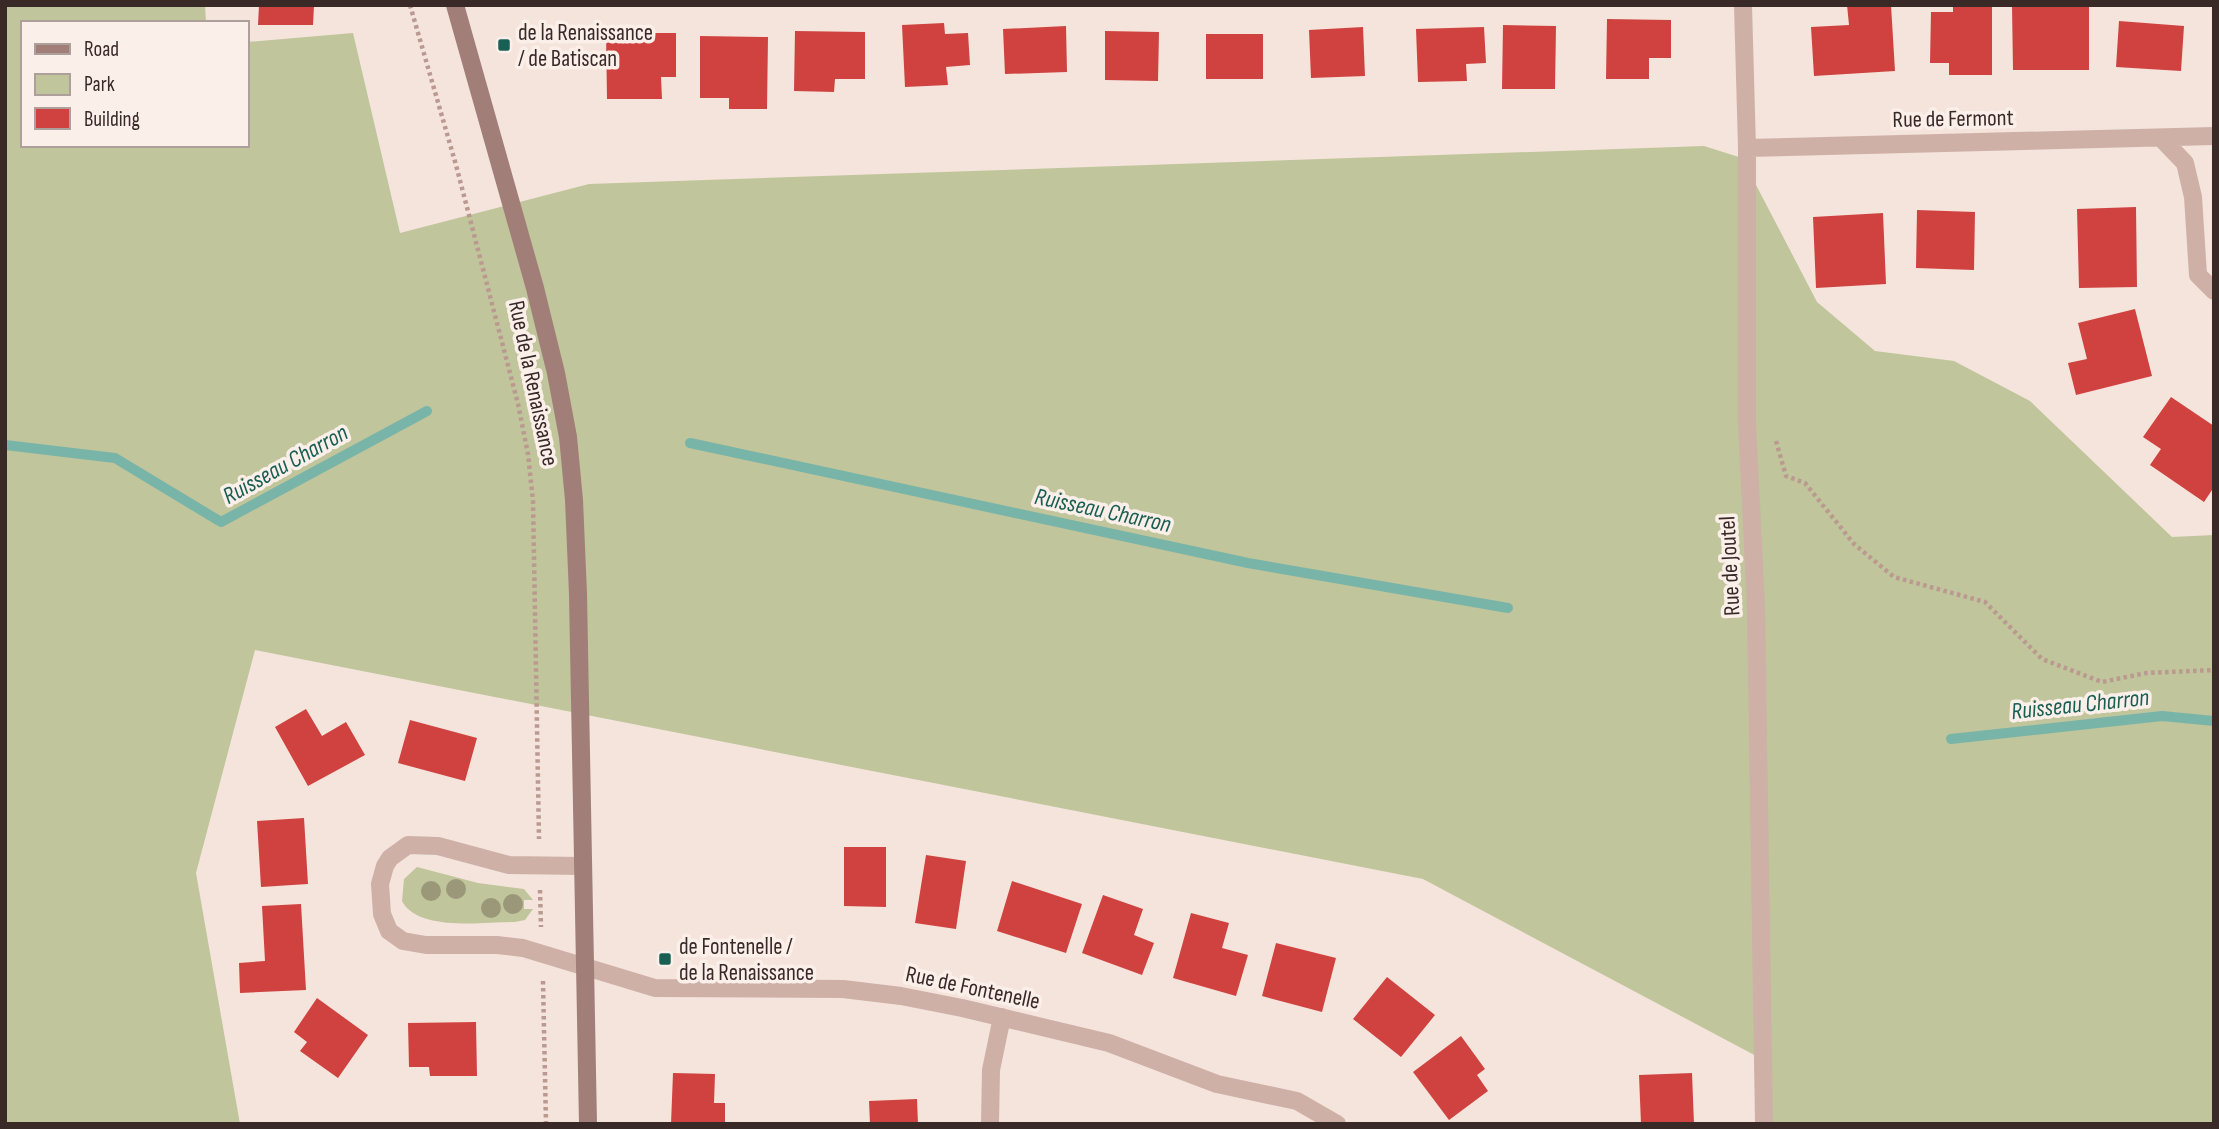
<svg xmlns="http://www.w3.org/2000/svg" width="2219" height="1129" viewBox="0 0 2219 1129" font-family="'Sofia Sans Condensed',sans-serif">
<rect width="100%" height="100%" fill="#f4e4dc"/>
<path fill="#c0c59b" d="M5,5h200l1,18h-183v122h224v-103l106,-9 47,200 189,-49 1115,-38 38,12 75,144 58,49 79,10 76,40 142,136 42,-2v589h-449l-5,-66 -337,-179 -1168,-229 -59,223 44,251h-235z
M417,867l61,16 46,6 9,11h-9v9h9l-8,11 -10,2c-31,0 -97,10 -113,-21l2,-22z"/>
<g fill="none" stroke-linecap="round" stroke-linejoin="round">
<path stroke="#79b4a9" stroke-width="10" d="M690,443l558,120 260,45
M5,445l110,13 106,64 206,-111
M1951,739l211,-23 52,5"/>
</g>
<path fill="#d0423f" d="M259,5h55l-1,20h-55z
M1847,5h44l4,66 -81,5 -3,-49 38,-2z
M1953,5h39v70h-43v-12h-19l1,-51h22z
M2012,5h77v65h-76z
M1607,19l64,1v38h-22v21h-43z
M2119,21l65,5 -3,45 -65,-4z
M944,23l1,11 23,-1 2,32 -24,2 2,18 -43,2 -3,-62z
M1503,25l53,1 -1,63h-53z
M1066,26l1,46 -62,2 -2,-45z
M1363,27l2,49 -54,2 -2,-48z
M1484,27l2,36 -20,1 1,17 -49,1 -2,-53z
M795,31l70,1v47h-30l-1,13 -40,-1z
M1105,31l54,1 -1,49 -53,-1z
M606,33h70v44h-15l1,22h-55z
M1206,34h57v45h-57z
M700,36l68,1 -1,72h-38v-11h-29z
M2136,207l1,80 -58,1 -2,-79z
M1917,210l58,2 -1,58 -58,-2z
M1883,213l3,71 -70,4 -3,-71z
M2135,309l17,67 -76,19 -8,-32 19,-4 -9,-36z
M2171,397l43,29v61l-10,15 -54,-37 11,-16 -18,-12z
M306,709l16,27 24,-14 19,33 -57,31 -33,-59z
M410,720l67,18 -12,43 -67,-18z
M304,818l4,66 -47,3 -4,-66z
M844,847h42v60l-42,-1z
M926,855l40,6 -10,68 -41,-6z
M1012,881l70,23 -16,49 -69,-22z
M1103,895l40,14 -9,26 20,8 -12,32 -60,-22z
M301,904l5,86 -66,3 -1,-30 26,-2 -3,-55z
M1191,913l38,10 -7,25 26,7 -12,41 -63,-18z
M1276,943l60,15 -14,54 -60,-16z
M1387,977l48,38 -34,42 -48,-38z
M317,998l51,37 -30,43 -38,-27 7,-9 -13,-10z
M476,1022l1,54h-47l-1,-9h-20l-1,-44z
M1461,1036l24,33 -8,6 11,16 -39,29 -36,-48z
M673,1073l42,1 -1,29h11v21h-54z
M1692,1073l2,51h-53l-2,-49z
M917,1099l1,25h-48l-1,-23z"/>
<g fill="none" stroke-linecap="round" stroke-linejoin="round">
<path stroke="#ba9991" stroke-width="4.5" stroke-dasharray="3.5 3.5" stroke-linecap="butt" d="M410,5l46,160 62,239 10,50 5,47 6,338
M1776,441l10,35 19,7 49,61 40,33 91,25 57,57 60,23 44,-9 68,-3
M540,890l1,37
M543,981l3,143"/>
<path stroke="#ceb0a7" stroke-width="18" d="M1743,5l4,143v276l9,183 8,517
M2161,138l24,25 8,34 5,78 16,16
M1747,148l467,-12
M582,866l-73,-1 -71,-19 -30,-1 -18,13 -5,8 -5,18 2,30 7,17 14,10 23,4h71l26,3 132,40 188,1 58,7 61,12 147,35 108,41 80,17 40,23
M990,1124l1,-54 11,-53"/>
<path stroke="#a27e78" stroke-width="18" d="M455,5l80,283 21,85 12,64 6,63 4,94 10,530"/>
</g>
<g fill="#9b987a">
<circle cx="456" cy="889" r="10"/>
<circle cx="431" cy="891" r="10"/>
<circle cx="513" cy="904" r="10"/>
<circle cx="491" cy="908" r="10"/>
</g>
<g fill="#1a5f54" stroke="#fbefe9" stroke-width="2.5">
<rect x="497" y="38" width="14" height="14" rx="3.5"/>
<rect x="658" y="952" width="14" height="14" rx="3.5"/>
</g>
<g text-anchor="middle" stroke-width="7" stroke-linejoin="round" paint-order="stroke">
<g font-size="23" fill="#392a28" stroke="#fbefe9" text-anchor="start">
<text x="518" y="40">de la Renaissance<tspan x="518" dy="26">/ de Batiscan</tspan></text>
<text x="679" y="954">de Fontenelle /<tspan x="679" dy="26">de la Renaissance</tspan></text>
</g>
<g font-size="23" fill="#392a28" stroke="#fbefe9">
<text transform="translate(1953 118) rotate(-1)" y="8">Rue de Fermont</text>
<text transform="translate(534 383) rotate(78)" y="8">Rue de la Renaissance</text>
<text transform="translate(1729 566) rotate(-93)" y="8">Rue de Joutel</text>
<text transform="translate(973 987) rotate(12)" y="8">Rue de Fontenelle</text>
</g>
<g font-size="24" font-style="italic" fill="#1a5f54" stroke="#fbefe9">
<text transform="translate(285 464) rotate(-29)" y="8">Ruisseau Charron</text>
<text transform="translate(1103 510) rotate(12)" y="8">Ruisseau Charron</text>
<text transform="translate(2080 704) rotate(-6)" y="8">Ruisseau Charron</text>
</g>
</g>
<rect width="2219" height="1129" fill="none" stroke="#392a28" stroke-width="14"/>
<rect x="21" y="21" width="228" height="126" fill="#fbefe9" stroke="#ada09c" stroke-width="2"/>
<rect x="35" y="44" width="35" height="10" fill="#a27e78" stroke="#ada09c" stroke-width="2"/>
<text x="84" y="56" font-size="21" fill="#392a28">Road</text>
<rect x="35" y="74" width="35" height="21" fill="#c0c59b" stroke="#ada09c" stroke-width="2"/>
<text x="84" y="91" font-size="21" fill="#392a28">Park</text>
<rect x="35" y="108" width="35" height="21" fill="#d0423f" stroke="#ada09c" stroke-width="2"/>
<text x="84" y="126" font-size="21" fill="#392a28">Building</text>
</svg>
